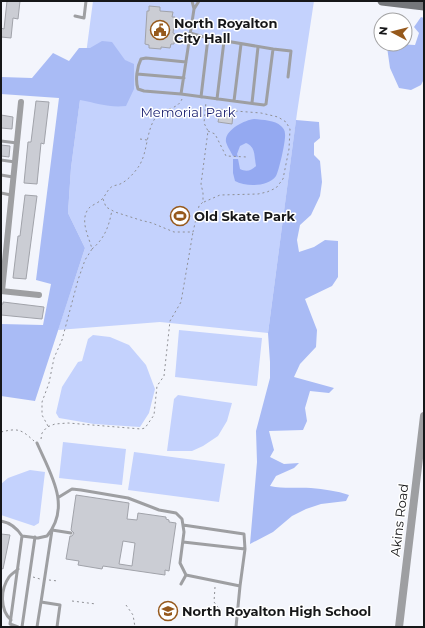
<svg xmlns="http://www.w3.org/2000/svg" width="425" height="628" viewBox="0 0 425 628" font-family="Montserrat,sans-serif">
<rect width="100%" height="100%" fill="#f3f5fc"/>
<path fill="#c4d2fd" d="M93,1h221l-17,112 -29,220 -108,-11 -102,8 27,-82 -17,-35 3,-45z
M179,330l83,8 -5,48 -82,-9z
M93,335l17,2 19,8 17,20 9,24 -6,24 -9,14 -46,-3 -35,-6 -3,-5 6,-26 16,-25 4,-1 6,-22z
M178,395l54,8 -5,18 -9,15 -15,10 -11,5h-25l7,-52z
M63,442l63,7 -4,36 -63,-7z
M134,452l91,12 -6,38 -91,-12z
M30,470l15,2 -6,51 -5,3 -33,-11v-31l7,-6z"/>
<path fill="#a9bbf5" d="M421,17l3,1v61l-3,6 -10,5 -12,-2 -9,-20 -3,-21 10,-3 18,1 4,-12 -5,-6z
M102,41l10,1 13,18 9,4v25l-8,17c-17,2 -29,-3 -46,-6l-9,68 -3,45 17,35 -50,153 -34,-5v-72l42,1 8,-41 -15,-4 23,-182 -58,-4v-17l31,1 21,-25 16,8 10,-13h11z
M296,120l23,2 1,16 -6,5v12l6,6 2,21 -2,14 -9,19 -11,10 -3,15 2,12 15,-5 11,-7 13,1v36l-6,9 -27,13 12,31 -1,17 -16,17 -6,13 40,11 -5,5 -19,-2 -5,17 2,13 -4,9 -34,1 5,19 -4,7 14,7 15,-1 -5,5 -18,8 -6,10c14,3 28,1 41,2 13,1 26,3 38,7l-3,6 -25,3 -15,5 -14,7 -19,16 -23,12 7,-82 -1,-31 14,-53v-16l-2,-29z"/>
<path fill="#94a9f1" d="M254,119c9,1 21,1 27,7 2,2 4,4 4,8 1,6 -6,37 -9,42 -8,11 -30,11 -41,5l-2,-8v-14h5l2,10c6,3 11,2 16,-3 -2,-10 0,-19 -10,-23l-6,3 -3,8 1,3 -5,-1c-2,-4 -6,-10 -7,-14 -2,-12 19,-22 28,-23z"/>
<path fill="#cbcdd4" stroke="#a1a3aa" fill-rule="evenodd" d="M7,1h13l-2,18 -5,-1 -2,20 -10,-1v-9l3,1z
M149,6l11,1v4l13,1 -1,5h3l-2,16 2,1 -1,10h-3l-1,4 -9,-1v2l-12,-1v-3l-4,-1 2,-33h2z
M36,101l13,1 -5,42 -3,-1 -4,41 -13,-1 4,-41h3z
M220,113l13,2 -1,9 -14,-2z
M1,115l12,2 -1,12 -11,-1z
M1,145l9,1 -1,11 -8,-1z
M25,195l12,1 -11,83 -13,-1 5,-42h2z
M3,302l41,5 -2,12 -41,-4v-11h2z
M76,495l53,8 -2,16 10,1 1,-7 28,4v2l3,1v2l7,1 -7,48 -4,-1v5l-62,-9 -1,3 -24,-4 1,-4 -13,-2 4,-23h2l2,-3 -3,-3zM123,541l12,2 -3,23 -13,-2z
M1,534l9,1 -7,34 -2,-1z"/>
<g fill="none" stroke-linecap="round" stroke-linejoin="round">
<path stroke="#8f9095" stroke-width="1" stroke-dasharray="2 3" stroke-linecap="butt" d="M208,131l7,3 11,22 21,1
M140,139l7,1
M103,199l3,8 9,5 25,8 12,3 22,9h19l6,-26 4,-4v-9l-2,-9 7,-53 -4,-8 2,-21
M204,202l16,-7 38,-1 9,-2 9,-4 7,-9 6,-30 1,-20 -4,-7 -8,-5 -17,-4 -26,-2 -17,-2 -13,3
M92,249c13,-11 17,-23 20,-39
M48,426l-6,-11v-13l7,-19 5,-25 8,-18 16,-60 7,-20 7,-11c-3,-12 -13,-29 -3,-41 3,-3 9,-5 12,-8 5,-4 6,-11 12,-14 3,-1 6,-1 9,-3 6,-3 13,-11 17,-17 9,-14 7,-36 17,-49 7,-10 21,-6 26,-18
M1,432c17,-4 20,-3 33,9
M41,439l1,-6 5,-6 8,-3 13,-1 73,6 4,-1 9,-13 3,-29 7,-10 6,-55 11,-19 12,-70
M33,577l7,2
M49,580l9,1
M215,587l-1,15 6,8 11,1
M72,601l24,3
M126,605l7,10 2,12"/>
<path stroke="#9e9fa2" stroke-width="3" d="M194,9l5,-8
M75,16l9,2 2,-17
M190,33l18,5 65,11 -7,55 -2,1 -83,-11 13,-85 -2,-8
M273,49l18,2 -3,26
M137,74l47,4
M181,94l-37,-3 -6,-2c-3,-9 -1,-22 3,-30l5,-1 40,4
M201,97l7,-59
M217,99l7,-58
M234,101l7,-57
M252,103l6,-56
M1,141l16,2
M1,160l14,2
M1,175l12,2
M1,193l10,2
M59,497l13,-8 9,1 47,8 31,12 17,3 6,6 2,13 -4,31 6,12 54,11 -4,41
M1,521c10,2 16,7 21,15l-12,88 8,3
M183,525l61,9 1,15 -5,37
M22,536l16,2 9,-2c25,-30 3,-63 -10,-93
M183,542l62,7
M181,584l5,-9
M41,602l11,-72 19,3
M11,620c-11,-10 -11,-30 -2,-43 2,-3 6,-5 9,-8
M22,627l13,-90
M37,627l4,-25 19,3 -3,22"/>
<path stroke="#9e9fa2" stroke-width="6" d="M1,291l38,4
M2,291l19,-189"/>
<path stroke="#9e9fa2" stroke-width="8" d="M399,627l25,-211"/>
<path stroke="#75777b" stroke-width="9" d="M382,1l42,5"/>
</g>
<defs>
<symbol id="civic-ring" viewBox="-11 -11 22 22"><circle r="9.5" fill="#fff" stroke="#96591c" stroke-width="1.5"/><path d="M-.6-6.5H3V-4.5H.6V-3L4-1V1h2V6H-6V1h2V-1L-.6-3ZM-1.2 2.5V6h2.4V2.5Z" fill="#96591c"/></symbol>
<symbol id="stadium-ring" viewBox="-11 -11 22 22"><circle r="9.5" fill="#fff" stroke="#96591c" stroke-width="1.5"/><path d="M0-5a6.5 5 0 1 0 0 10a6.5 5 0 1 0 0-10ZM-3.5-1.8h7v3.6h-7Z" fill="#96591c"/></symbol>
<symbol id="school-ring" viewBox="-11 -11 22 22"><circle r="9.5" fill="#fff" stroke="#96591c" stroke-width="1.5"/><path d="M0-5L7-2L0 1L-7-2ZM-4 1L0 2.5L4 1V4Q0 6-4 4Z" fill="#96591c"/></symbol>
</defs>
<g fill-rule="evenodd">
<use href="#civic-ring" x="149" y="19" width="22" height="22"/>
<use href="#stadium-ring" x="169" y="205" width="22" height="22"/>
<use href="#school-ring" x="157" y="600" width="22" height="22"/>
</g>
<g text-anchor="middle" stroke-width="3" stroke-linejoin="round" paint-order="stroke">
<g font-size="13" font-weight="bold" fill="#161719" stroke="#fff" text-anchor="start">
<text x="174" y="28">North Royalton<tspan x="174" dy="15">City Hall</tspan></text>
<text x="194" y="221">Old Skate Park</text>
<text x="182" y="616">North Royalton High School</text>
</g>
<g font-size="13" fill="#171d6e" stroke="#fff">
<text x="188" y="117">Memorial Park</text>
</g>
<g font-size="13" fill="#161719" stroke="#fff">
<text transform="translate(399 520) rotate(-83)" y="5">Akins Road</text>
</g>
</g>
<rect width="425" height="628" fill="none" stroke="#161719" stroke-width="4"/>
<g transform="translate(393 32) rotate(277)"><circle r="19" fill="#ffffff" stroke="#a2a2a3"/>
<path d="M0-3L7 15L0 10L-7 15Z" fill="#96591c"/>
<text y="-6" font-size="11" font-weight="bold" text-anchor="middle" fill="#161719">N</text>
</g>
</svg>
